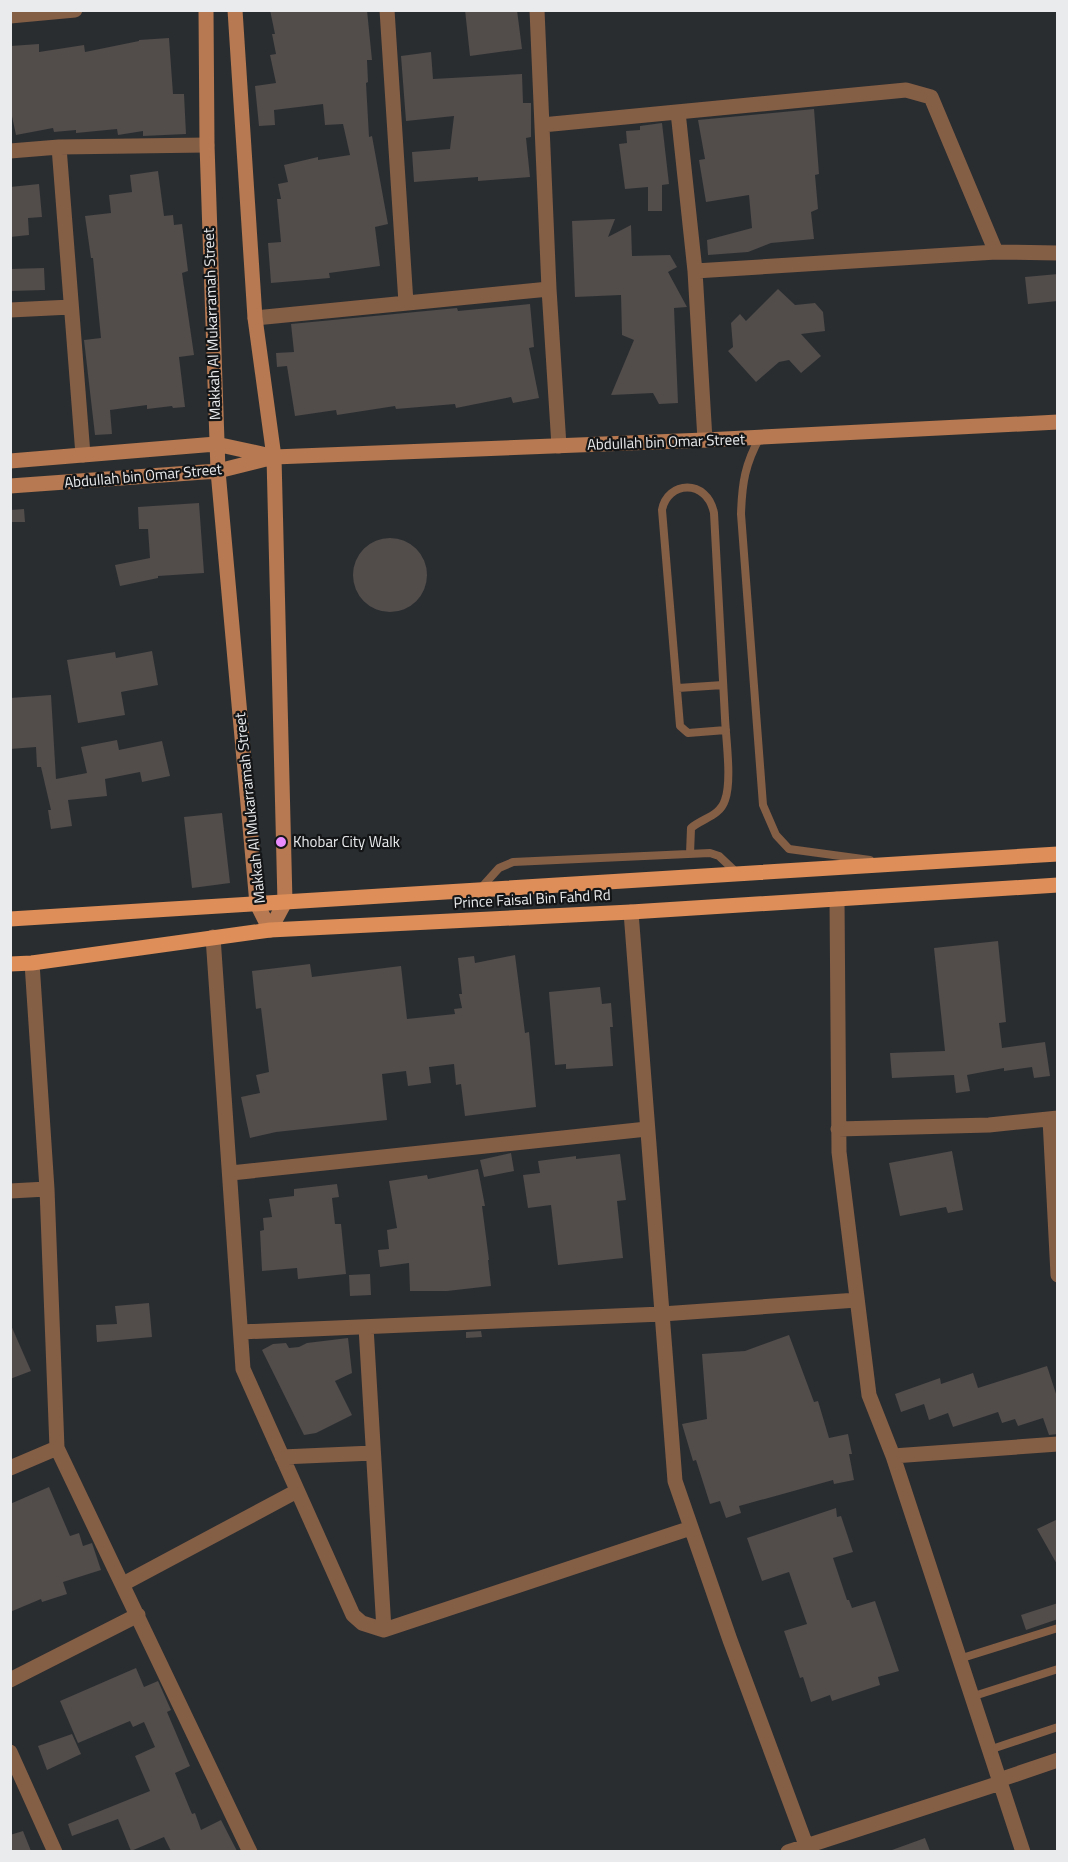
<svg xmlns="http://www.w3.org/2000/svg" width="1068" height="1862" viewBox="0 0 1068 1862" font-family="'Titillium Web',sans-serif">
<rect width="100%" height="100%" fill="#292d30"/>
<path fill="#524c4b" d="M270,10h97l5,50h-5l1,22 -2,1 3,54 3,-1 16,88 -13,3 5,39 -51,7 1,5 -59,5 -3,-40 13,-1 -4,-43h4l-3,-15 10,-2 -4,-17 34,-8v3l32,-5 -7,-31 -18,1 -2,-21 -49,6 1,15 -16,1 -4,-40 21,-3 -6,-28 6,-1 -4,-20h3z
M465,10h52l5,39 -52,7z
M169,38l4,56h11l2,40 -43,2v-5l-25,4 -1,-6 -41,4v-3l-22,2 -1,-4 -37,7 -6,-28v-61l29,-2v8l45,-7 1,7 54,-11v-1z
M431,52l2,27 89,-5 1,29h8v34l-5,1 4,39 -52,4v-4l-64,5 -2,-30 38,-3 4,-33 -48,5 -5,-65z
M814,109l5,65 -4,1 3,34 -7,3 3,27 -43,4 -23,9 -40,3 -1,-15 45,-12 -3,-33 -43,7 -7,-42 6,-1 -7,-39z
M662,123l7,61 -7,1v26h-14v-24l-23,2 -6,-45 8,-1 -1,-12 14,-1v-4z
M158,171l6,45 9,-1 1,10 8,-1 6,47 -6,2 12,82 -15,2 6,50 -12,1 -1,-2 -25,3v-4l-37,5 2,24 -17,1 -11,-95 17,-2 -8,-80h-2l-6,-42 26,-3 -2,-18 23,-3 -2,-17z
M39,184l3,33 -14,1 1,17 -19,2v-50z
M615,219l-7,18 23,-12 1,31 38,-1 7,12 -9,5 19,35 -13,1 4,95 -19,1 -6,-11 -42,2 23,-55 -12,-5 -1,-40 -46,2 -3,-76z
M44,268l1,22 -35,1v-22z
M1058,274v27l-30,3 -3,-27z
M778,289l17,16 20,-2 8,9 2,19 -24,3 20,22 -20,17 -12,-13 -10,2 -23,20 -28,-31 5,-4 -2,-24 9,-9 6,7z
M530,304l4,43 -5,1 10,50 -26,5 -2,-6 -55,11 -1,-4 -59,5 -1,-3 -58,9 -1,-5 -41,6 -8,-50 -10,1 -1,-14 18,-1 -3,-28 166,-16 1,3z
M199,503l5,70 -46,3v2l-38,8 -5,-21 35,-7 -2,-29h-9l-1,-22z
M24,509l1,13h-15v-12z
M353 575a37 37 0 1 1 74 0a37 37 0 1 1-74 0Z
M152,651l6,34 -37,7 4,23 -47,8 -11,-63 48,-8 1,6z
M51,695l5,84 31,-6 -6,-26 36,-7 2,10 43,-9 8,35 -28,6 -2,-10 -35,7 2,17 -39,4 4,26 -21,3 -3,-19h3l-10,-43h-4l-1,-20 -26,2v-51z
M222,813l8,70 -38,5 -8,-71z
M998,941l8,81 -7,1 3,25 43,-6 5,34 -16,2 -2,-11 -28,4v-3l-37,7 3,16 -14,2 -2,-18 -62,3 -2,-25 55,-2 -11,-103z
M515,955l10,78 4,-1 7,75 -71,9 -4,-32 -5,1 -2,-21 -25,3 2,16 -23,3 -2,-15 -24,3 5,46 -111,12 -26,6 -9,-41 19,-4 -4,-18 13,-3 -8,-64 -5,1 -4,-38 58,-7 2,13 89,-11 6,53 48,-5 -1,-5 8,-1 -3,-14h3l-4,-36 16,-2 1,7z
M600,987l2,17 9,-1 2,24h-3l3,39 -47,3v-5l-11,1 -6,-73z
M952,1151l11,59 -15,3 -2,-6 -46,9 -11,-53z
M511,1153l3,18 -30,6 -4,-17z
M620,1154l6,46 -9,1 6,57 -65,7 -7,-60 -23,3 -5,-33 17,-2 -2,-12 38,-5v3z
M478,1169l7,37h-3l7,54h-1l3,26 -44,5h-37l-1,-28 -29,4 -2,-17 11,-1 -2,-19 10,-2 -8,-47 38,-6 1,4z
M337,1184l2,13 -7,1 3,26h6l5,50 -48,5 -1,-11 -35,3 -2,-40 4,-1 -1,-12 9,-1 -3,-18 25,-3v-7z
M370,1274l1,21 -21,1 -1,-21z
M149,1303l3,34 -55,5 -1,-17 21,-1 -2,-18z
M10,1323l21,48 -21,8z
M481,1331l1,6 -16,1v-6z
M789,1335l25,67 4,-1 11,37 19,-4 4,20h-3l5,26 -20,4 -1,-4 -94,26 2,7 -15,5 -6,-17 -10,3 -14,-44 -3,1 -11,-37 25,-5 -5,-65 43,-3z
M348,1338l4,35 -17,8 17,34 -36,18 -12,2 -42,-85 11,-6 13,-1 3,5 10,-1 8,-4z
M1047,1366l11,34v34l-9,1 -6,-17 -25,8 -3,-7 -13,4 -4,-11 -45,15 -5,-14 -19,7 -5,-16 -23,8 -6,-18 45,-16 1,6 32,-11 5,15z
M49,1487l21,49 9,-3 4,13 9,-3 9,27 -38,12 4,12 -25,8 -1,-3 -31,13v-108z
M836,1508l1,9 4,-1 12,36 -20,6 14,42h2l3,8 23,-7 24,70 -21,6 2,8 -48,16 -2,-6 -19,7 -8,-25 -3,1 -16,-47 23,-7 -18,-52 -27,9 -15,-43z
M1058,1519v47l-21,-37z
M1058,1603v16l-32,11 -5,-15z
M136,1668l8,19 14,-6 13,29 -4,2 23,54 -15,7 17,41 3,-1 6,17 20,-10 16,31h-66l-7,-14 -33,14 -13,-32 -46,17 -4,-12 82,-33 -15,-35 20,-9 -11,-25 -11,5 -3,-6 -52,22 -18,-42z
M72,1734l9,20 -34,16 -9,-24z
M23,1831l8,20h-21v-16z
M925,1838l5,13h-37l-1,-1z"/>
<g fill="none" stroke-linecap="round" stroke-linejoin="round">
<path stroke="#855e46" stroke-width="8" d="M760,437c-15,27 -18,46 -19,77l22,291 13,30 13,14 81,11
M678,688l45,-3
M690,854l1,-26c12,-10 29,-12 34,-28 7,-19 1,-60 0,-82 -4,-68 -7,-137 -11,-205 -7,-35 -47,-32 -52,-3l18,216 8,7 38,-3
M481,888l18,-20 14,-6 197,-9 9,3 18,17
M959,1659l99,-31
M971,1697l87,-28
M989,1750l69,-23"/>
<path stroke="#855e46" stroke-width="15" d="M387,10l19,293
M537,10l12,279 10,157
M10,16l65,-6
M678,112l17,159 10,169
M542,125l364,-35 25,7 65,155
M59,147l24,308
M10,151l49,-4 148,-2
M695,271l301,-19 62,1
M10,310l61,-3
M255,318l294,-29
M837,899l2,253 30,243 24,61 130,396
M631,912l44,569 55,159 76,205
M213,937l30,432 110,246 9,8 22,7 307,-102
M32,963l15,226 10,259 193,404
M1050,1119l8,156
M838,1129l151,-4 69,-7
M231,1173l416,-44
M10,1191l37,-2
M366,1327l18,303
M241,1332l421,-18 195,-14
M893,1456l165,-12
M282,1457l91,-4
M10,1468l47,-20
M123,1584l174,-93
M10,1680l128,-65
M10,1752l45,100
M999,1780l59,-20
M788,1852l212,-69"/>
<path stroke="#b67951" stroke-width="15" d="M206,10l1,135 11,326 39,433 13,26
M235,10l20,308 19,139 11,445 -15,28
M10,461l206,-17 55,12
M10,486l208,-15 56,-14 431,-17 353,-18"/>
<path stroke="#dd8e59" stroke-width="15" d="M10,919l1048,-65
M10,964l22,-1 238,-33 361,-18 427,-27"/>
</g>
<circle fill="#e98dfe" stroke="#131516" stroke-width="2" cx="281" cy="842" r="6"/>
<g text-anchor="middle" stroke-width="4.5" stroke-linejoin="round" paint-order="stroke">
<g font-size="15" fill="#e9ebed" stroke="#131516">
<text transform="translate(212 324) rotate(-92)" y="5">Makkah Al Mukarramah Street</text>
<text transform="translate(666 442) rotate(-2)" y="5">Abdullah bin Omar Street</text>
<text transform="translate(143 476) rotate(-5)" y="5">Abdullah bin Omar Street</text>
<text transform="translate(250 808) rotate(-96)" y="5">Makkah Al Mukarramah Street</text>
<text transform="translate(532 899) rotate(-3)" y="5">Prince Faisal Bin Fahd Rd</text>
</g>
<g font-size="15" fill="#e9ebed" stroke="#131516" text-anchor="start">
<text x="293" y="847">Khobar City Walk</text>
</g>
</g>
<rect width="1068" height="1862" fill="none" stroke="#e9ebed" stroke-width="24"/>
</svg>
